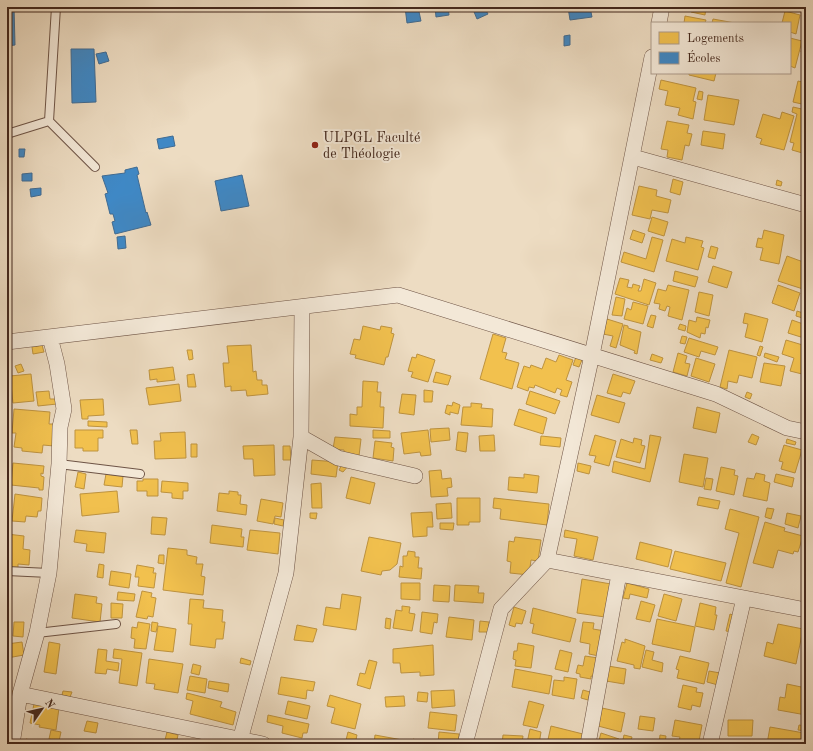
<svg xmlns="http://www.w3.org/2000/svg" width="813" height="751" viewBox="0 0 813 751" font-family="'Old Standard TT',serif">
<rect width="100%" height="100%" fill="#eddcc2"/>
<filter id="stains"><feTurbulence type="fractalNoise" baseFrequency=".005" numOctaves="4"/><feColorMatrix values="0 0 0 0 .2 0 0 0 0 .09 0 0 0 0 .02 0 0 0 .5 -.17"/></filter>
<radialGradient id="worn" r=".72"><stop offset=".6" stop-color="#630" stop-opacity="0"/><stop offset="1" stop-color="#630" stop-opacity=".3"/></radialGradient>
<path fill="#f2c14e" stroke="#be933f" d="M692,7h14l-1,8 -14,-3z
M785,11l15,4 -4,19 -6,-2v-9h-8z
M685,16l21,4 -1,3h-21z
M713,19l22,4h-23z
M805,32h1v21l-5,-1z
M790,38l12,3 -7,27 -5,-2z
M689,73h27l-2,8 -25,-6z
M661,80l35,8 -3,13 3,1 -3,17 -15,-4 2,-7 -15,-3 3,-14 -9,-2z
M798,81l8,2v22l-13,-3z
M699,91l4,1 -1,8 -5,-1z
M708,95l31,5 -5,25 -30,-5z
M793,107l13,3v44l-14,-4 2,-7 -4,-1 7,-28 -5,-2z
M782,112l12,4 -10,34 -24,-6 2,-5 -6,-2 7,-23 17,5z
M667,121l22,4 -2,8 5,1 -3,12 -4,-1 -3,15 -15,-3 1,-7 -7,-1z
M703,131l22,3 -2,15 -22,-4z
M673,179l10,3 -3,13 -10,-3z
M777,180l5,2 -1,4 -5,-1z
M639,186l18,4 -1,6 15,4 -3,13 -16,-3 -2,9 -18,-4z
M652,217l16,5 -4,14 -16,-5z
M633,230l12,4 -3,9 -12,-4z
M764,230l20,5 -5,29 -19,-4 3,-12 -7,-1 2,-9 4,1z
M652,237l11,3 -9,32 -33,-10 3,-10 22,7z
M686,237l17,4 -2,6 3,1 -6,22 -32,-9 6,-22 13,4z
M711,246l7,2 -3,11 -7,-2z
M787,256l19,7v18l-3,8 -25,-8z
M713,266l19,6 -5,16 -19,-6z
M675,271l23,6 -3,10 -22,-6z
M620,278l9,2 -2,7 5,1 1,-4 7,2 -2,5h3l3,-12 12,4 -7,22 -34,-11z
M668,285l21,5 -7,30 -14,-4 2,-9 -3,-1 -2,5 -6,-2 1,-5 -6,-1 4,-14 8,2z
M778,285l22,8 -6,18 -22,-8z
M699,292l14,3 -4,21 -14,-4z
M616,297l9,2 -3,17 -10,-1z
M633,302l15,4 -5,18 -19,-5 3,-11 4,2z
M797,311l9,3v5l-10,-3z
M745,313l23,6 -6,23 -17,-5 3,-13 -5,-1z
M651,315l5,1 -3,12 -6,-2z
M697,317l13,3 -2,8 -2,-1 -1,7 -4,-1 -1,5 -13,-6 2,-12 7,2z
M607,319l16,5 -7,24 -6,-2 3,-10 -10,-2z
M792,320l14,5 -2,13 -16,-5z
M680,324l6,2 -1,5 -7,-2z
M624,325l4,1v2l13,4 -4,22 -3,-1 1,-2 -15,-6z
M363,326l17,4 1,-4 11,2 -1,5 3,1 -6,23h-2l-2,8 -29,-7 1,-3 -6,-1 4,-15 6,1z
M493,334l13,4 -4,14 5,1 -2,6 14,4 -7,26 -32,-10z
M682,336l5,1 -2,7 -5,-1z
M689,338l29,9 -3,8 -14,-4 -2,6 -15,-5z
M786,340l20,6v29l-16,-4 4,-13 -12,-4z
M42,345l2,7 -11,2 -1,-7z
M251,345l2,27 3,-1 1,9h5v5h5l1,9 -21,2 -1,-6 -15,1v-5l-6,1 -2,-24h6l-2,-17z
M760,346l3,1 -3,9 -3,-1z
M187,350h5l1,9 -4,1z
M729,350l28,7 -5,21 -13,-3 -2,8 -9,-2 -1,8 -7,-2z
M678,353l9,3 -2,7 5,1 -3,12 -14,-4z
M765,353l14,4 -2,5 -13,-5z
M417,354l18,6 -7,22 -17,-5 2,-5 -5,-1 4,-14 4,1z
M652,354l11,4 -2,5 -11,-3z
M559,355l14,5 -7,20 6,2 -5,15 -7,-2 2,-5 -5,-2 -2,5 -20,-8 -1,3 -5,-1 -1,4 -11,-4 7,-21 6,2 1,-3 11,4 4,-11 10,4z
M576,357l6,3 -3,7 -6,-2z
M696,358l19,6 -6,18 -18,-6z
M764,363l21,3 -4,20 -21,-4z
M21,364l3,7 -6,2 -3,-7z
M173,367l2,13 -18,2v-3l-7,1 -1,-10z
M436,372l15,4 -3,9 -15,-3z
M31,374l3,27 -21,2 -3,-27z
M194,374l2,13h-8l-1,-12z
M613,374l22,7 -5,13 -7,-2 -2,5 -14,-4z
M363,381l15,1 -1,10h4l-1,15h4l-1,21 -33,-2v-12l7,1v-8h5z
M179,384l2,17 -32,4 -3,-17z
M424,390l9,1 -1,11h-8z
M49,391l1,8h6l1,5 -19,2 -2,-14z
M530,391l30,10 -5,13 -29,-10z
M747,392l5,2 -2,5 -5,-2z
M402,394l14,1 -2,20 -15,-2z
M597,395l28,8 -6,20 -28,-8z
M103,399l1,16 -16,1v3h-6l-2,-19z
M453,402l7,3 -2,9 -8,-2v3l-5,-2 2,-8 5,1z
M471,403l11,1 -1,4 12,1 -1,18 -31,-2 2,-18h8z
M7,405h4l-1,12h-3z
M697,407l23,6 -4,20 -23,-5z
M14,409l36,3 -1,12h6l-1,22 -11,-1 -1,8 -20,-2v-3l-8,-1 2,-14h-4z
M519,409l28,9 -4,16 -29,-9z
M88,421l19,1v5l-19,-1z
M449,428l1,12 -19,2 -1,-13z
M75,430h28v8h-5v13h-15v-3h-8z
M130,430h7l1,14h-6z
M373,430l17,1v7h-17z
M428,430l3,25 -10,1 -1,-4 -16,2 -3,-21z
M185,432l1,26 -31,1 -1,-18h7l-1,-8z
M458,432l10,1 -2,19 -10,-2z
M752,434l7,3 -3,8 -8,-3z
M494,435l1,16h-15l-1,-15z
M595,435l21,6 -7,25 -15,-4 2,-6 -7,-1z
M650,435l11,2 -11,45 -38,-10 2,-11 31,8z
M541,436l20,2 -1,9 -20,-2z
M335,437l26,2 -2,17 -15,-1v-5l-11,-1z
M634,438l8,2 -1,5 4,1 -5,17 -24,-6 5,-18 12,4z
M787,439l9,3 -1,3 -9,-2z
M375,441l17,2 -1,4 3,1 -1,13 -20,-3z
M191,444h6v13h-6z
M274,445l1,30 -21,1 -1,-17h-9l-1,-13z
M784,445l18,5 -7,23 -14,-4 2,-7 -4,-1z
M283,446h7l1,14h-8z
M684,454l24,4 -5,29 -24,-5z
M312,460l26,2 -2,15 -25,-3z
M13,463l31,3 -1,8 -2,-1v3l3,1 -1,13h-4v-2l-28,-3z
M343,463l6,2 -6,7 -4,-2z
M578,463l13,3 -2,8 -12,-3z
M721,467l14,3 -1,5 4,1 -4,19 -18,-4z
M441,470l1,9 9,-1 1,9 -5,1 1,8 -17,1 -2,-26z
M78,472l8,2 -2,15 -9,-2z
M756,473l9,2 -1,6 6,2 -3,18 -24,-5 4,-18 7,1z
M106,474l17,2 -1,11 -18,-2z
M524,474l15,2 -2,17 -29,-3 1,-13 15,1z
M776,474l18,4 -2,9 -18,-5z
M351,477l24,6 -5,21 -24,-6z
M706,478l7,1 -2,11 -7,-1z
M143,479h15v17h-11v-5h-10v-10h6z
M162,481l26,2v8h-5v8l-11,-1v-5l-11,-1z
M321,483l1,25h-10l-1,-24z
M117,491l2,21 -37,4 -2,-22z
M229,491l9,1v3h3l-1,9 7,1 -1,10 -29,-4 2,-18 10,1z
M15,494l27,4 -1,13h-3l-1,6 -11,-1 -1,6 -13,-1z
M699,497l21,4 -2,8 -21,-4z
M457,498h23v24h-11v3h-12z
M494,498l55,6 -2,21 -47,-6 1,-10 -8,-1z
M7,499h4l-2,16h-2z
M261,499l22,4 -2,14 -6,-1 -2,8 -16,-3z
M451,503l1,15 -15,1 -1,-15z
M767,508l7,1 -3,10 -6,-2z
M730,509l29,8 -18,70 -15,-4 13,-50 -14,-4z
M432,512l1,15h-6v9l-14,1 -2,-24z
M310,513h7l-1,6 -6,-1z
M787,513l14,3 -3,12 -13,-4z
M152,517l15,1 -2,17 -14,-1z
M275,518l9,2 -1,6 -9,-2z
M765,522l20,6 -1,3 19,5 -5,16 -4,-1 -1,3 -15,-4 -5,18 -20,-5z
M440,523h14l-1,7 -13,-1z
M212,525l30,4 -1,8h3l-1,10 -33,-4z
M76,530l30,3 -2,20 -18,-2 1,-7 -13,-2z
M250,530l30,3 -2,21 -31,-4z
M565,530l33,7 -5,23 -19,-4 3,-17 -13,-2z
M7,534l17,2 -1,13 7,1 -1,15 -11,-1v5l-11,-1z
M369,537l32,6 -4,21 -7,6 -8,1 -1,4 -20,-4z
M515,537l26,3 -3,21 -7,-1 -2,15 -19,-2 1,-11 -4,-1 2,-20 5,1z
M640,542l32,8 -4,17 -32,-8z
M168,548l19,2v5l10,2 -1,7h7l-2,12 4,1 -2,18 -40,-5z
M408,551l7,1v5h4l-1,11h4l-1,11 -22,-2 1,-11 3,1v-11h4z
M675,551l51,12 -5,18 -51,-12z
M159,555h5v9l-6,-1z
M99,564l5,1 -1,13 -6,-1z
M137,565l17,3 -1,5h3l-2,15 -16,-2 1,-9h-4z
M111,571l20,3 -2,14 -20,-3z
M582,579l29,5 -6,33 -28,-4z
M401,583h19v17l-19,-1z
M627,583l22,6 -2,9 -17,-4 -1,5 -6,-1z
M434,585l16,1 -1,16 -16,-1z
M455,585l24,1 -1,7h6l-1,10 -29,-2z
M142,591l10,2 -1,4 5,1 -3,19 -5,-1 -1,3 -11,-2z
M118,592l17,2 -1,7 -17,-1z
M75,594l22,3 -1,6 6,1 -2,18 -28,-4z
M342,594l19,3 -5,33 -33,-5 3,-18 14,2z
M664,594l18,5 -6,22 -18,-5z
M190,599l14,1 -1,8 20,2 -1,12h3l-2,17h-7l-1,9 -25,-3 2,-21h-4z
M641,601l14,4 -5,17 -14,-3z
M111,603l12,1 -1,14h-11z
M700,603l16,4 -1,8h2l-3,15 -19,-4z
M402,606l8,1 -1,6 6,1 -3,17 -19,-3 3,-18 6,1z
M514,607l12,4 -4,13 -6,-1 -1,4 -6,-2z
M533,608l43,11 -6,23 -38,-9 2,-9 -4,-1z
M422,612l16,2 -1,9 -3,-1 -2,12 -12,-2z
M730,614l6,2 -5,16 -5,-1z
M449,617l25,3 -2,20 -26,-3z
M386,618l5,1 -1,10 -5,-1z
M657,619l38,8 -5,25 -38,-8z
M480,621l9,1 -1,10h-9z
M14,622h10l-1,15 -10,-1z
M138,622l12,2 -4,25 -12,-1 1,-9 -4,-1 1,-11 5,1z
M152,622l6,1 -2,9 -5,-1z
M583,622l11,1 -1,6 12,2 -6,25 -10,-2 1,-10 -10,-2z
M778,624l25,5 -7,35 -32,-8 3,-14 6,2z
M297,625l20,4 -4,13 -19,-2z
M158,626l18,3 -3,23 -19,-2z
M625,639l20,7 -5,23 -6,-1v-3l-17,-4 5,-19 3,1z
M22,642l2,13 -17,3v-14z
M49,642l11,2 -4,30 -12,-2z
M518,643l16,3 -3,22 -16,-2 1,-6 -3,-1 1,-8h3z
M433,645l1,30 -14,1v-4l-19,1 -1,-10h-7v-14z
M98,649l9,1 -1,11 13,2 -1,8 -11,-2 -1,5 -11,-1z
M114,649l28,4 -5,33 -18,-3 3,-24 -9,-1z
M560,650l12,3 -4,19 -13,-3z
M646,650l8,2 -2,8 11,3 -1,9 -20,-5z
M585,656l13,2 -3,19 -4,-1v3l-11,-2v-3l-4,-1 2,-8 5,1z
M680,656l29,7 -5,21 -27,-6 2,-8 -3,-1z
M241,658l10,3 -1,4 -10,-2z
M149,659l34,5 -5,29 -24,-4 1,-5 -9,-1z
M369,660l8,2 -7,27 -13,-4 3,-12 5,1z
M193,664l8,2 -2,9 -8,-2z
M608,666l18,3 -2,15 -18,-3z
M515,669l37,7 -3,18 -37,-7z
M7,671l3,15 -3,1z
M709,671l11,2 -2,12 -11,-3z
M190,676l17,3 -2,14 -18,-3z
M281,677l34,5 -2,9 -6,-1 -1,9 -28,-5z
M564,677l13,2 -3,20 -22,-4 2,-15 10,1z
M209,681l20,3 -1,8 -20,-4z
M787,684l19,4v27l-28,-5 2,-13 5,1z
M683,685l14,3 -1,4 7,1 -3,14 -8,-2 -1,5 -13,-3z
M454,690l1,16 -23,2 -1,-17z
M583,690l7,2 -2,8 -7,-2z
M8,691h9v7h-8z
M63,691l9,1 -2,5 -8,-2z
M418,692l10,1 -1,9 -10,-1z
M187,693l35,9 -2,5 16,5 -3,13 -43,-11 3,-13 -7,-2z
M330,695l31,9 -6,25 -24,-6 4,-15 -8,-2z
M404,696l1,10 -19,1 -1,-10z
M288,701l22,5 -3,13 -22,-5z
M529,701l15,4 -7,23 -14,-3z
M34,704l25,4 -3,22 -17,-3 1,-2 -10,-2z
M602,708l23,5 -4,19 -23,-6z
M430,712l27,3 -2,16 -27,-3z
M268,715l41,9 -2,9h-4l-1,5 -20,-5 1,-7 -16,-4z
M640,716l15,2 -2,13 -15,-2z
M675,720l27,5 -3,16 -6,-1 -1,4 -13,-3 1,-4 -8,-1z
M728,720h25l-1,16h-24z
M87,721l11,2 -2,10 -12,-2z
M799,725l7,1v5l-8,-1z
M551,726l36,9 -2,9h-38z
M770,727l34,6 -3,11h-34z
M530,729l11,3 -2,12 -12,-1z
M51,730l10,2 -2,9 -10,-2z
M167,732l11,3 -2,9h-12z
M348,732l9,3 -2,9h-10z
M439,732l20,2 -1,10 -20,-1z
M601,733l18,6 -1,5h-20z
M375,735l33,6v3h-34z
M503,735l20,1 -1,8h-20z
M624,735l8,2 -2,7h-8z
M660,735l6,1 -1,8h-6z
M26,739l16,4 -1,1h-16z
M413,739l17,5h-18z
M140,740l17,4h-26l1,-3 7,2z"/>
<path fill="#3f88c5" stroke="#406b92" d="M7,7h7l1,38 -8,1z
M405,7h13l3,14 -14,2z
M435,7h13l1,8 -13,2z
M472,7h12l4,7 -11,5z
M568,7h22l2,10 -22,3z
M570,35v10l-6,1v-10z
M71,49h23l2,53 -24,1z
M106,52l3,9 -10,3 -3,-10z
M173,136l2,10 -16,3 -2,-10z
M19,149h6l-1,8h-5z
M137,167l2,7 -2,1 9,38 1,-1 4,13 -36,9 -3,-12 3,-1 -2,-7h-3l-5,-20 3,-1 -6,-17 23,-3v-3z
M32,173v8h-10v-7z
M242,175l7,31 -28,5 -6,-30z
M41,188v7l-10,2 -1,-8z
M125,236l1,12 -8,1 -1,-12z"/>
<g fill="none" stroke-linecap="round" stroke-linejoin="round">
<defs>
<path id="lane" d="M49,121l46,46
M7,134l42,-13 7,-114
M59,464l81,10
M7,571l42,2
M37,633l79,-9"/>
<path id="street" d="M659,23l3,-16
M633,157l173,48
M7,342l391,-47 318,99 71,34 19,4
M301,437l37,21 77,18
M547,560l259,50
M20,694l243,50
M12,744l8,-50 17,-61 12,-60 10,-109 1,-37 4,-18 -7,-45 -7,-27
M239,744l47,-171 15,-136 1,-130
M465,744l36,-135 46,-49 45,-205 60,-298
M588,744l31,-170
M710,744l34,-146"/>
</defs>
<use href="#lane" stroke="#6e5446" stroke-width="10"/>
<use href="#street" stroke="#6e5446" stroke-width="16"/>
<use href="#lane" stroke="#f3e8d7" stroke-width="8"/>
<use href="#street" stroke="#f3e8d7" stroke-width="15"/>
</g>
<circle fill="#8f2418" stroke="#f3e8d7" stroke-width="1.5" cx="315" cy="145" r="4"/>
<g text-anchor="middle" stroke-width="4" stroke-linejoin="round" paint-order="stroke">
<g font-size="14" fill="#43271c" stroke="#f3e8d7" text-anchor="start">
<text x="323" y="142">ULPGL Faculté<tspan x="323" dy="16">de Théologie</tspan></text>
</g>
</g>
<rect width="813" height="751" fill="none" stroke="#eddcc2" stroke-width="24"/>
<rect x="8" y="8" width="797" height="735" fill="none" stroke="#43271c" stroke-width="2"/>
<rect x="12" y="12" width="789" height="727" fill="none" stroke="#43271c"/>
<rect x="651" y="22" width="140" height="52" fill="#f3e8d7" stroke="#ad9b8c"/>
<rect x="659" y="32" width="20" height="12" fill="#f2c14e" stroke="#ad9b8c"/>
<text x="687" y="42" font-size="12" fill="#43271c">Logements</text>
<rect x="659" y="52" width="20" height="12" fill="#3f88c5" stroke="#ad9b8c"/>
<text x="687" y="62" font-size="12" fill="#43271c">Écoles</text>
<g transform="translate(42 709) rotate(56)" stroke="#f3e8d7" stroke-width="3" paint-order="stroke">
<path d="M0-3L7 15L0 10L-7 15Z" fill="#43271c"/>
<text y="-6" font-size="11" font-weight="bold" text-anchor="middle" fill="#43271c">N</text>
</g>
<rect width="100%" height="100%" filter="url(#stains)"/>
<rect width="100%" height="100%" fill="url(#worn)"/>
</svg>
